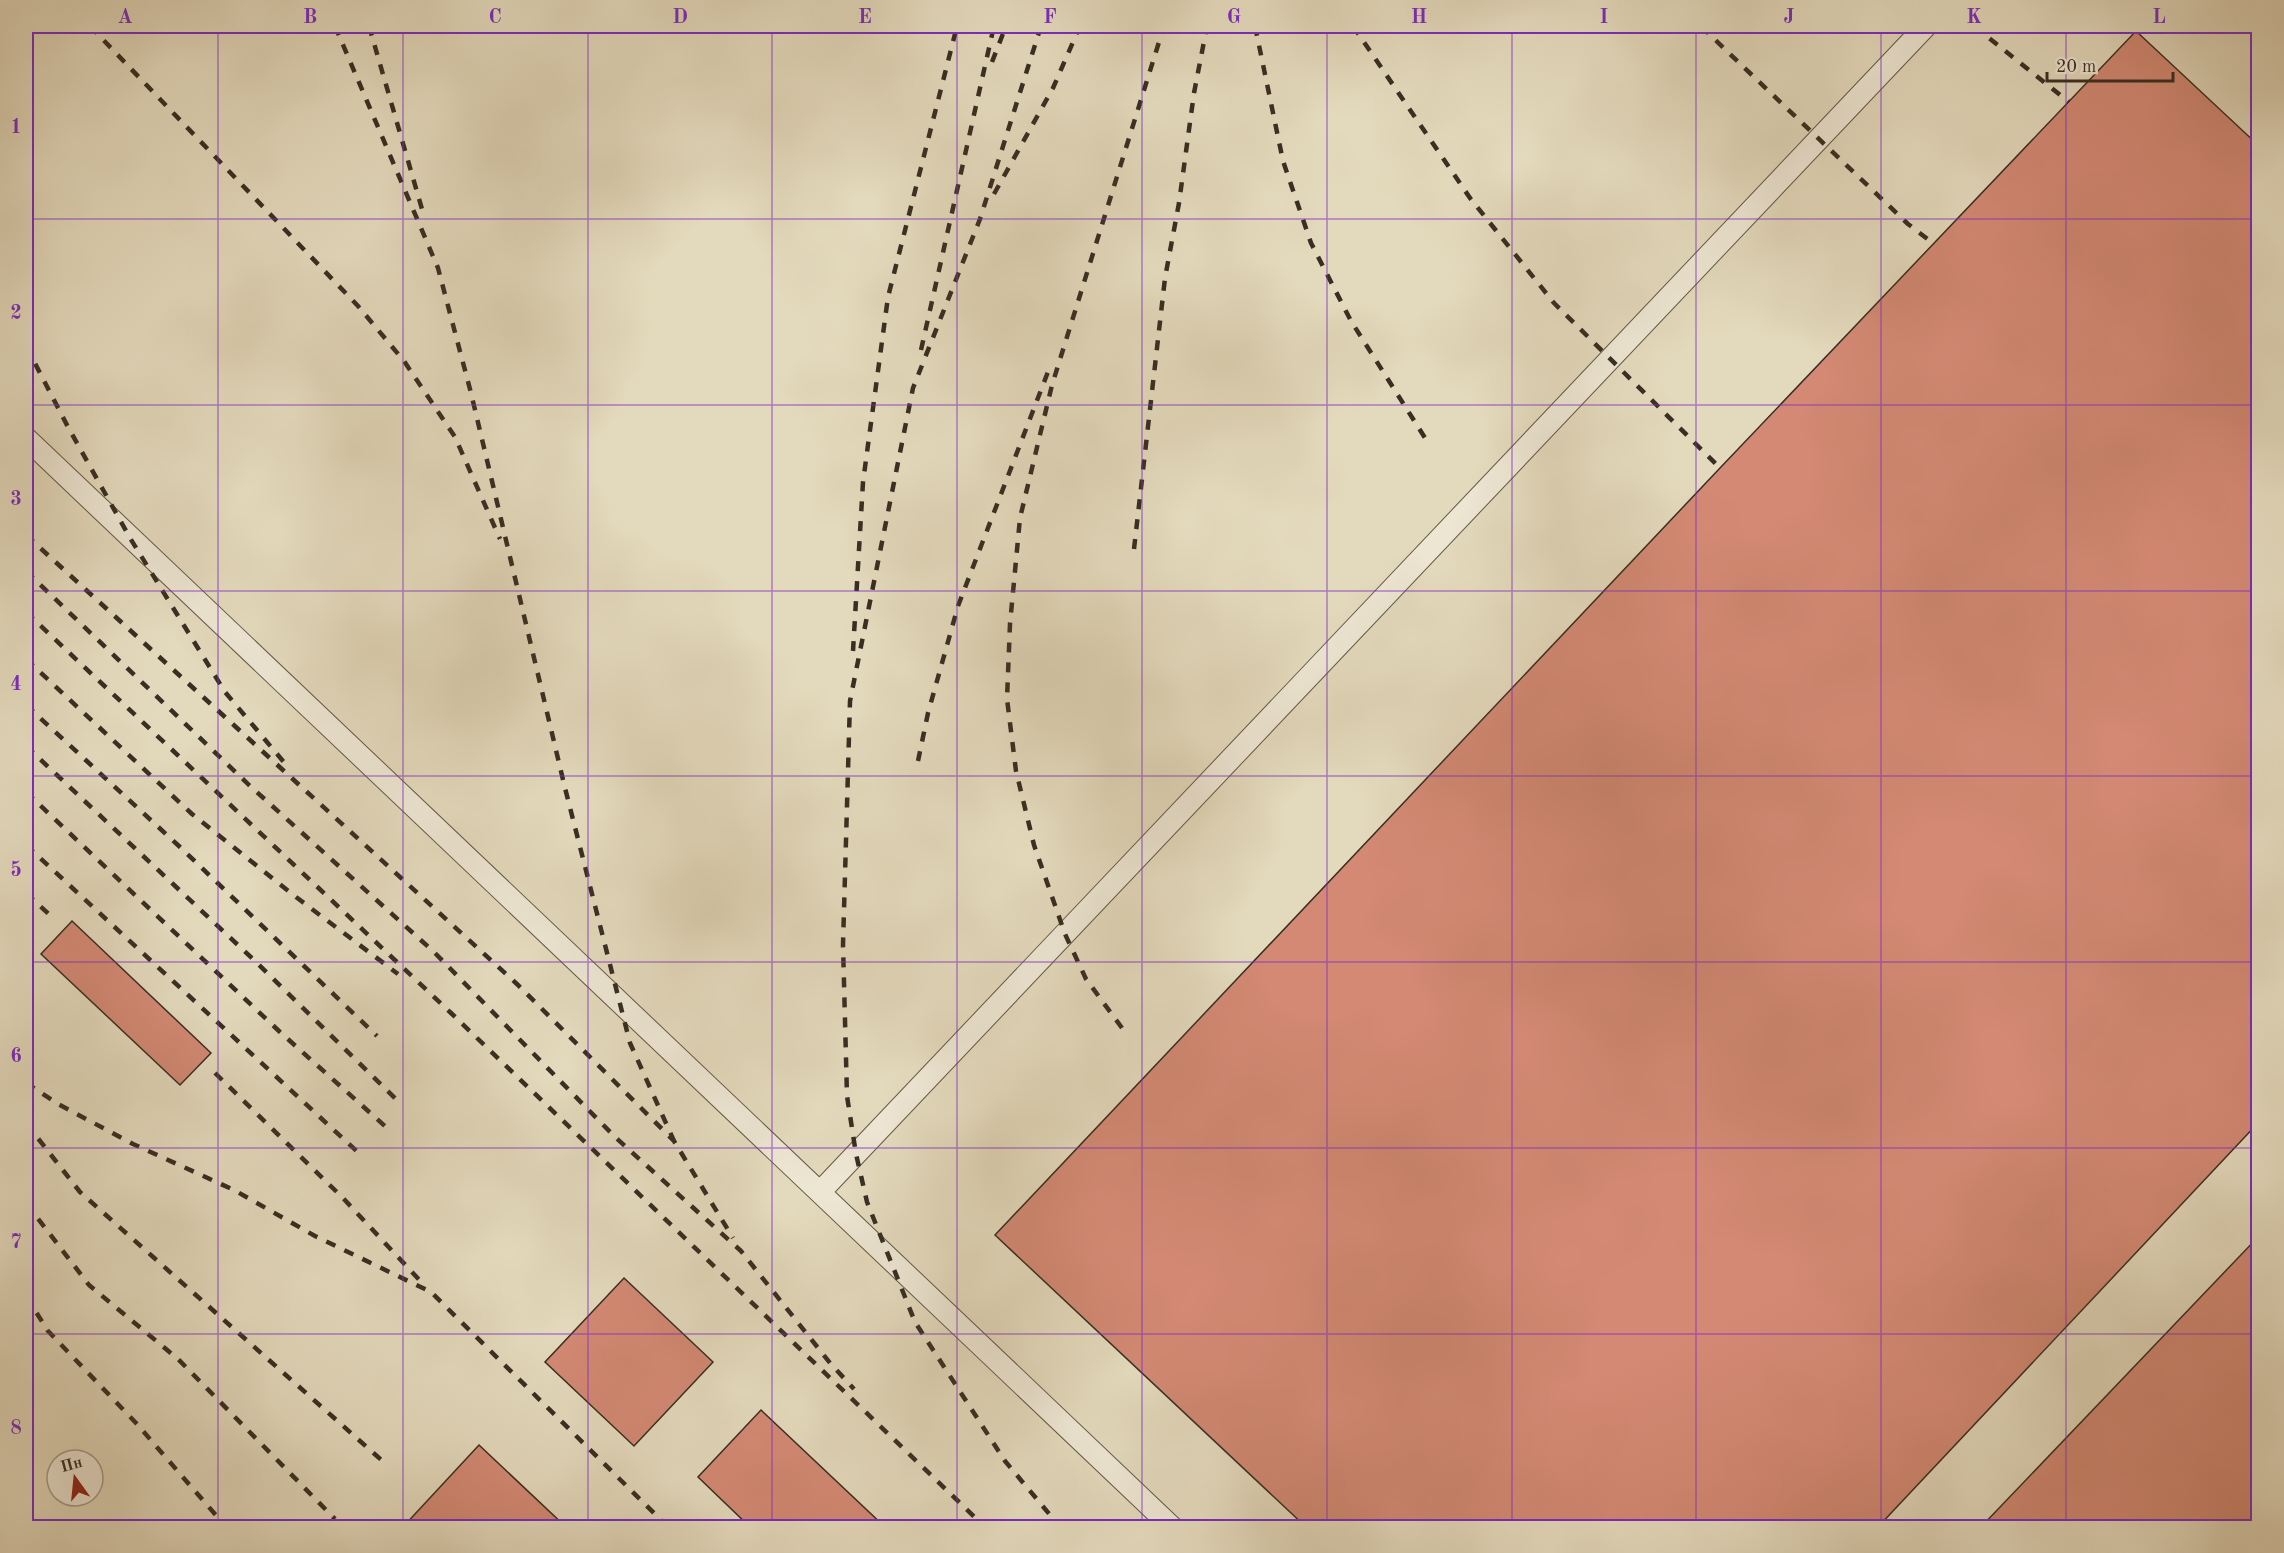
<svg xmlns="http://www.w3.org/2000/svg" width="2284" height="1553" viewBox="0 0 2284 1553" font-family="'Old Standard TT',serif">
<rect width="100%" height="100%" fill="#e3d9bc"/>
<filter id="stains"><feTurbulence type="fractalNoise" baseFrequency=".00333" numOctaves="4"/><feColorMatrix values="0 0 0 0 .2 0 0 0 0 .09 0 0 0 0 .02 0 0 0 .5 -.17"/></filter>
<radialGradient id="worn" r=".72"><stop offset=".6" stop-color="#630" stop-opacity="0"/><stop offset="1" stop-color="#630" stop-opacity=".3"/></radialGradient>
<path fill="#d38974" stroke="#382e22" stroke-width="1.5" d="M2136,31l122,114v978l-381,405h-570l-312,-293 725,-767z
M72,921l139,132 -31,32 -139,-131z
M2258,1237v291h-278z
M624,1278l89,84 -79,84 -89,-84z
M761,1410l125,118h-135l-53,-51z
M479,1445l88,83h-165z"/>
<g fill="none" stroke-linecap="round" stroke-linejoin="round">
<defs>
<path id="lane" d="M26,438l1147,1090
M820,1192l1106,-1166"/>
</defs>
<use href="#lane" stroke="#635948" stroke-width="23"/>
<use href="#lane" stroke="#ede6d3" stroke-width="21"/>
<path stroke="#382e22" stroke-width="4.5" stroke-dasharray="10 10" stroke-linecap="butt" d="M90,26l268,280 46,55 51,76 45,102
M335,26l103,242 33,125 94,395 65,255 44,98
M369,26l55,190
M1041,26l-61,193 -67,169 -63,313 -7,244 4,151 9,58 11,48 48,120 90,139 56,67
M1255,26l28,135 28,82 40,78 76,120
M1353,26l117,172 84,105 166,165
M1702,26l7,8 199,190 26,20
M1974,26l95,76
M992,62l14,-36
M994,194l59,-106 27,-62
M26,346l42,81 62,111 95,154 63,75
M921,350l73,-324
M26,535l492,450 156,156 59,97
M1134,549l31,-271 14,-75 15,-110 13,-67
M26,571l223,214 185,167 181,185 126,114 89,112 24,26
M26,612l425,401 535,515
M853,651l10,-169 25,-185 69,-271
M26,659l166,155 104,83 102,77
M26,705l154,142 197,189
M26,746l229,215 146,143
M918,761l10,-48 30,-107 93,-242
M26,792l254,240 106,95
M26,845l337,312
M26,893l26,24
M1122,1028l-36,-49 -21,-45 -31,-89 -18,-74 -9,-72 3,-75 10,-106 32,-133 112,-359
M215,1073l127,124 83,89
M26,1083l32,21 75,40 101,46 81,46 116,56 238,236
M26,1123l54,69 307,273
M26,1203l63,82 89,74 157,160
M26,1296l22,35 88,92 91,105
M26,1513l12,15"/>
</g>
<path fill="none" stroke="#7b2cbf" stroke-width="1.5" stroke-opacity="0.55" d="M218,26v1502M403,26v1502M588,26v1502M772,26v1502M957,26v1502M1142,26v1502M1327,26v1502M1512,26v1502M1696,26v1502M1881,26v1502M2066,26v1502M26,219h2232M26,405h2232M26,591h2232M26,776h2232M26,962h2232M26,1148h2232M26,1334h2232"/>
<rect width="2284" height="1553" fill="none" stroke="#e3d9bc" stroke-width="66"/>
<g transform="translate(75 1478) rotate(345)"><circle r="28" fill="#ede6d3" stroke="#a59c8c" stroke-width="1.5"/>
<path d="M0-4.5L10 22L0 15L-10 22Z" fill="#8f2418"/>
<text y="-9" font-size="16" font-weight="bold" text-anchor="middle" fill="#382e22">Пн</text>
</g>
<path d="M2047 72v9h126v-9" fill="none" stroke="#382e22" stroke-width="3"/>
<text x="2056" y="72" font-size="18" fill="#382e22" stroke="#ede6d3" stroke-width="4.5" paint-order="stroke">20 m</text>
<rect x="33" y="33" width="2218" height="1487" fill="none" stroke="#7b2cbf" stroke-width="2"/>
<g font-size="20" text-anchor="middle" font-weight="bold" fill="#7b2cbf">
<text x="125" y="23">A</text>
<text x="310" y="23">B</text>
<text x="495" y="23">C</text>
<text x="680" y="23">D</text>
<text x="865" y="23">E</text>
<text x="1050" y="23">F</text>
<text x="1234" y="23">G</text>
<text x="1419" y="23">H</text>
<text x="1604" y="23">I</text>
<text x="1789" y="23">J</text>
<text x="1974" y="23">K</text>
<text x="2159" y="23">L</text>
<text x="16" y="133">1</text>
<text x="16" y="319">2</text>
<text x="16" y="505">3</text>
<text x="16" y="690">4</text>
<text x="16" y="876">5</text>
<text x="16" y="1062">6</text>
<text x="16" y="1248">7</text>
<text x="16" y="1434">8</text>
</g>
<rect width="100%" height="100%" filter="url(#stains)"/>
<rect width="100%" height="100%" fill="url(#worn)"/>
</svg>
